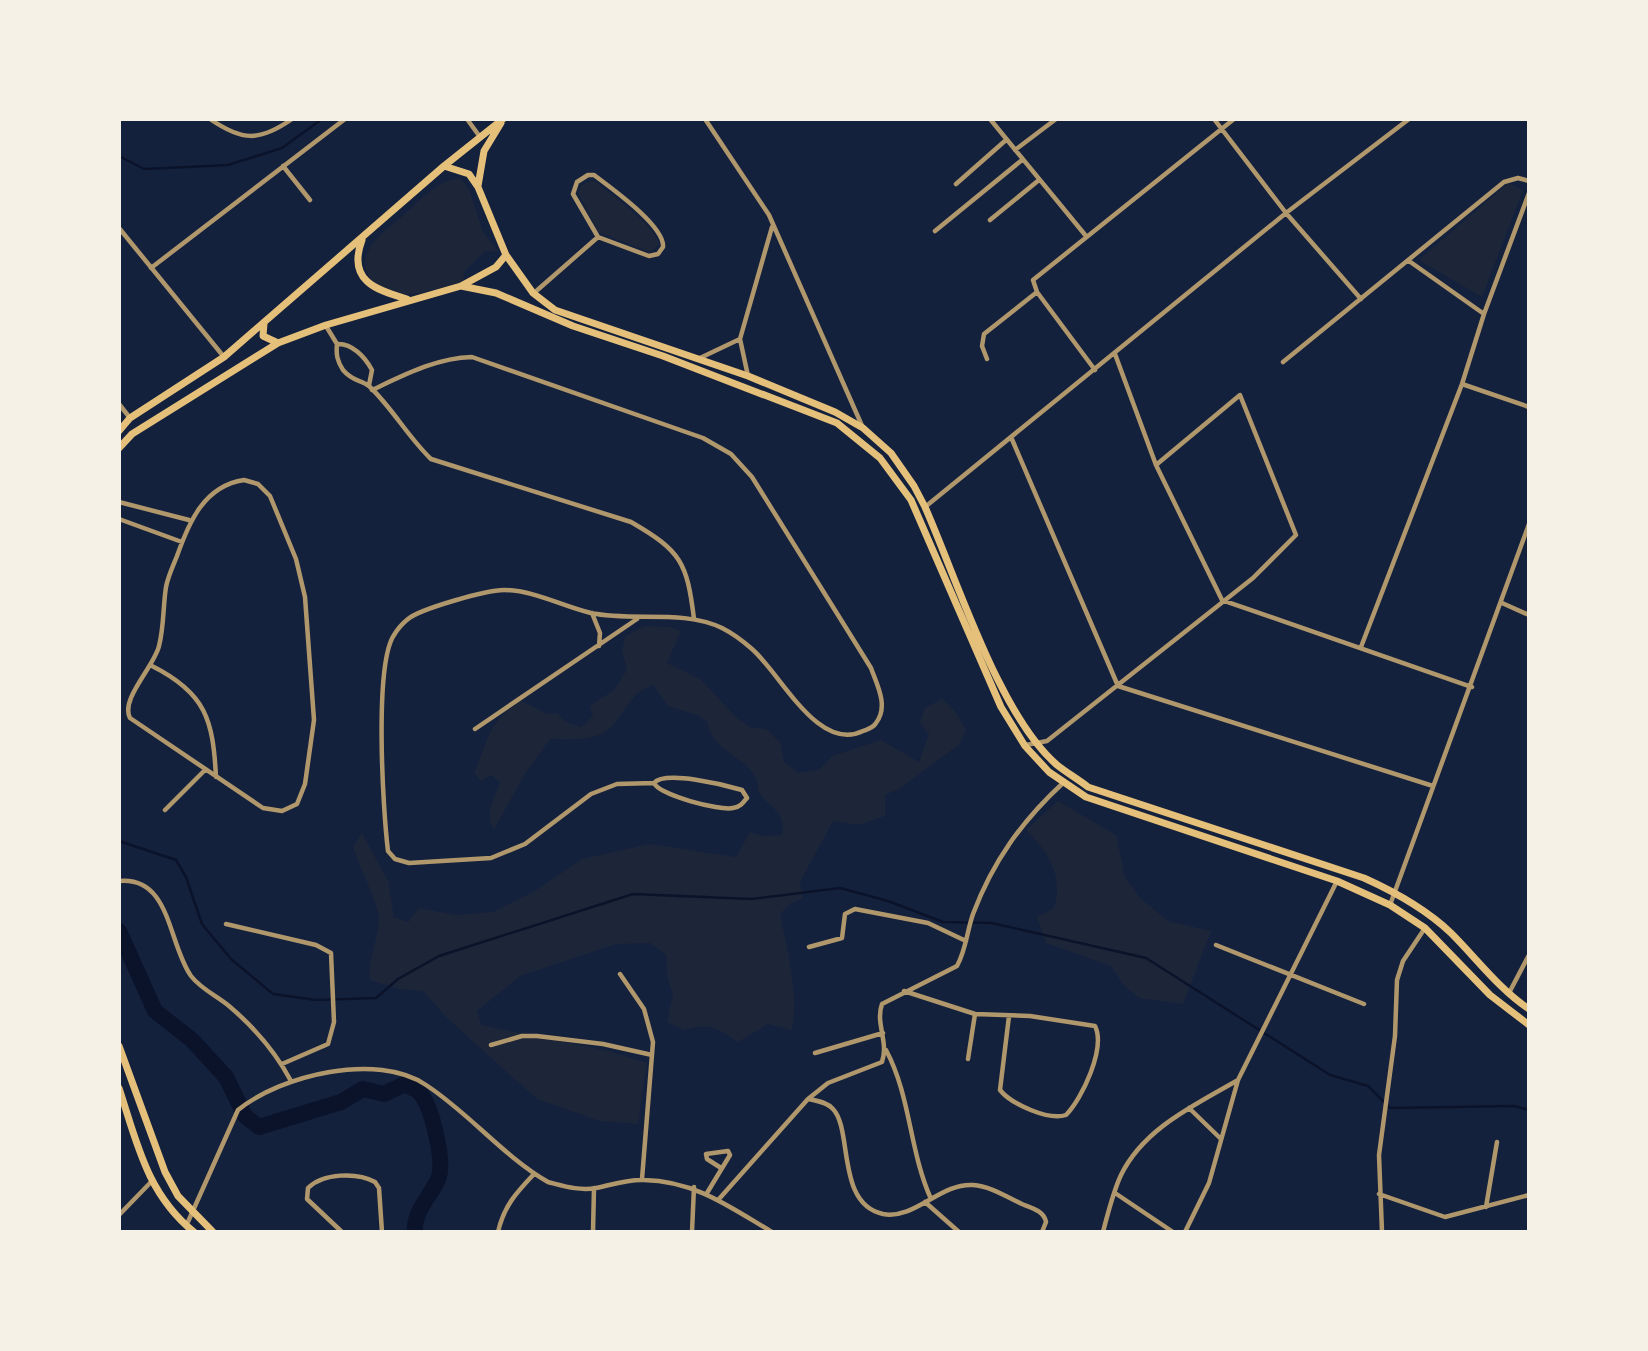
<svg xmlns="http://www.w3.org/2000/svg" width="1648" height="1351" viewBox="0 0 1648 1351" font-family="Raleway,sans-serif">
<rect width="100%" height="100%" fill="#14213d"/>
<path fill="#1d2539" d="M460,178l9,11 14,43 16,20 -14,-1 -22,22 2,9c-26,6 -79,27 -96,-5 -4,-8 -6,-18 -1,-26 8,-16 26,-27 38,-38 17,-15 31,-33 54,-35z
M593,180c14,11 65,48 66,65l-9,7 -52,-20 -20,-39 3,-8z
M1508,183l15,7 -41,107 -63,-37z
M644,626l26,1 11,4 -14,32 33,16 39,41 13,8 14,1 14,13 4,20 15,11 20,-3 13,-14 49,-16 38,22 10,-28 -9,-11 5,-15 17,-9 12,11 12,20 -6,14 -61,45 -14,6v21l-26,9 -26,-4 -33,61 3,16 -13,6 -10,10c7,38 19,77 12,116l-24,-6 -30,18c-21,-15 -30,-19 -54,-12l-17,-8 6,-28 -5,-14 -2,-25 -16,-12 -34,1 -96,32 -43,35 4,14 128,26 38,12 -9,61 -38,-3 -63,-22 -90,-81 -24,-27 -24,-2 -29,-9c-3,-21 8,-39 9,-60 1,-14 -21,-55 -26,-73l9,-14 26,48 6,36 14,5 11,-14 36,7 38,-3 42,-21 47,-32 68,-15 86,13 14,-25 13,4 19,-1c4,-23 -10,-25 -22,-41 -3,-4 -1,-11 -4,-16 -13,-24 -44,-26 -49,-57l-10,-6 -29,-9 -15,-21c-27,8 -31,40 -52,49 -15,7 -34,5 -51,5l-25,35 -31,55c-11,-15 1,-31 6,-47l-9,-7 -10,6 -7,-8c17,-38 11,-46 46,-73l27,14 10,-1 9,9 15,5 12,-11 -3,-10 24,-16 13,-20 -5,-20 3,-14z
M1058,801l58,34 9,42 15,21 28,23 43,10 -28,73 -44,-6 -16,-14 -12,-18 -65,-23 -9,-26 17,-9c10,-31 -6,-57 -28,-78z"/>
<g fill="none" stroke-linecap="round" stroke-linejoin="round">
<path stroke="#0b132b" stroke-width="2.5" d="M119,156l25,13 84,-4 54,-17 40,-29
M119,841l57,19 10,17 16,47 29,35 42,35 43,6 60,-2 22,-19 41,-23 194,-62 118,5 89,-11 48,13 55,21 49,1 154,35 184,117 38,11 22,22 124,-2 15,4"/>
<path stroke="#0b132b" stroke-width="16" d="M119,931l36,80 37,29 34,37 19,39 14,11 82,-25 22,-13 21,5 21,-10c4,3 11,5 14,8 13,13 25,68 20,85 -7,18 -26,34 -24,55"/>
<path stroke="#b1986c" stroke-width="4.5" d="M210,119c32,22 49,23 82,0
M467,119l13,18
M705,119l64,96 94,213
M990,119l96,117
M1214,119l72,94 75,86
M1015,150l41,-31
M283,166l27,34
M588,175h6c17,13 71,51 69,72l-5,7 -9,2 -51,-19 -25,-43 4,-12z
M956,184l50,-44
M990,220l49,-40
M119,228l105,129
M935,231l87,-71
M1409,261l75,53
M151,268l194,-149
M534,293l64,-56
M326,326l11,18c15,-1 28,13 35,26l-3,15
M337,344c-1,10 0,17 6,26 11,13 19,9 27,17 23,22 38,50 61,72l200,63c50,29 56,40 63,97
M1115,354l41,111 66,135 250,87
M700,358l40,-19
M987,359l-5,-13 2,-12 53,-42
M1283,362l221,-180 14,-4 11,3
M1095,370l-58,-78 -4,-12 201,-161
M748,376l-8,-37 32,-112
M1462,384l67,23
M372,390c32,-15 64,-32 100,-33l231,81 28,16 21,23 119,191c6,17 18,38 5,55 -3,5 -8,6 -13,8 -45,22 -82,-57 -111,-82 -8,-7 -20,-16 -30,-21 -40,-19 -89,-6 -131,-15 -29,-7 -58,-23 -87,-23 -18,0 -84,19 -96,29 -5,4 -11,11 -14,16 -20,30 -11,176 -6,216l7,8 14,4 82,-5 34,-14 66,-50 26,-10 37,-1c5,12 65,28 79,25 7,-1 10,-5 14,-10l-5,-8c-17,-5 -77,-20 -88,-7
M119,404l11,14
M1011,437l107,249 315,100
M244,480l14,4 12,12 26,63 9,38 9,123 -9,64 -8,20 -15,7 -19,-3 -133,-90c-10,-19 24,-51 29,-72 5,-19 4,-40 7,-59 2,-11 7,-21 11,-31 12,-34 27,-70 67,-76z
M119,502l70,18
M925,507l361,-294 123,-94
M119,519l63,23
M1502,603l27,12
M592,613l8,20 -1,13
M1361,647l101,-263 22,-70 45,-121
M152,666c54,27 61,54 64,111
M475,729l162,-110
M1026,745l21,-4 206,-163 43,-43 -56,-140 -84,70
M165,810l40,-40
M119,881c52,-5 49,63 72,95 10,13 26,20 38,30 26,22 46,45 62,75
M1390,905l139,-381
M226,924l90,21 15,8 3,69 -6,22 -46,20
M1216,945l148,59
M809,947l33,-9 3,-24 10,-5 73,14 38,18
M620,974l24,35 9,33 -11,137
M904,991l71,23 55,2 65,10c11,22 -13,73 -29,89 -17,6 -55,-11 -66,-25l9,-74
M1509,993l20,-38
M491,1045l31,-9h15l66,8 49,11
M886,1050c25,47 23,100 45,149
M815,1053l68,-20
M968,1059l7,-45
M809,1099c8,2 18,3 24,10 20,21 3,95 50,105 32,6 57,-31 90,-29 17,1 34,12 49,19 10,4 22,7 24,18l-4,10
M1189,1108l32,31
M707,1193l23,-38 -2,-4 -22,3 1,5 14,9
M1115,1193l58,39
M1379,1194l66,23 84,-22
M719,1199l89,-100 20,-16 54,-21c7,-20 -7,-39 0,-58l75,-38c9,-16 10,-35 16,-52 20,-53 49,-93 90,-131
M925,1202l34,30
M1486,1207l11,-65
M119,1215l32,-33
M187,1224l51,-114c43,-35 139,-58 188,-25 43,28 77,71 122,97 16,4 31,9 48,6 16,-3 31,-9 48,-8 51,1 86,27 128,52
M342,1232l-35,-33 1,-11c15,-15 49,-16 67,-6l4,6 3,44
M498,1232c6,-26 18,-39 36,-58
M593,1232l1,-44
M692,1232l2,-45
M1103,1232c5,-19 10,-40 18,-57 23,-47 74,-70 117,-95
M1185,1232l24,-49 29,-103 99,-199
M1382,1232l-3,-77 16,-119 2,-56 6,-19 22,-33"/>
<path stroke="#e5c07b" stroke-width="7" d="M444,166l25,8 9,13 28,68 27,38 22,17 193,66 87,36 28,16 28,25 23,33 11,21c32,72 74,208 132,258 10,8 21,14 31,22l276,91c31,14 62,31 87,55 26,26 48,56 78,76
M478,186l6,-35 17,-28
M362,240c-15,40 13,50 45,59
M461,286l35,7 77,33 90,30 174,67 43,35 31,42 90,207 24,39 24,26 37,25 251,84 53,24 35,23 65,67 39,30
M264,323l-1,13 15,7
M119,431l11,-13 94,-61 220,-191 59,-47
M119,448l13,-14 146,-91 48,-18 135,-39 35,-19 10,-12
M119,1046l46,126 13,24 35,36
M119,1088c18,55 28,106 75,144"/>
</g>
<rect width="1648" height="1351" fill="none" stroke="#f6f1e7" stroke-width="242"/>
</svg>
